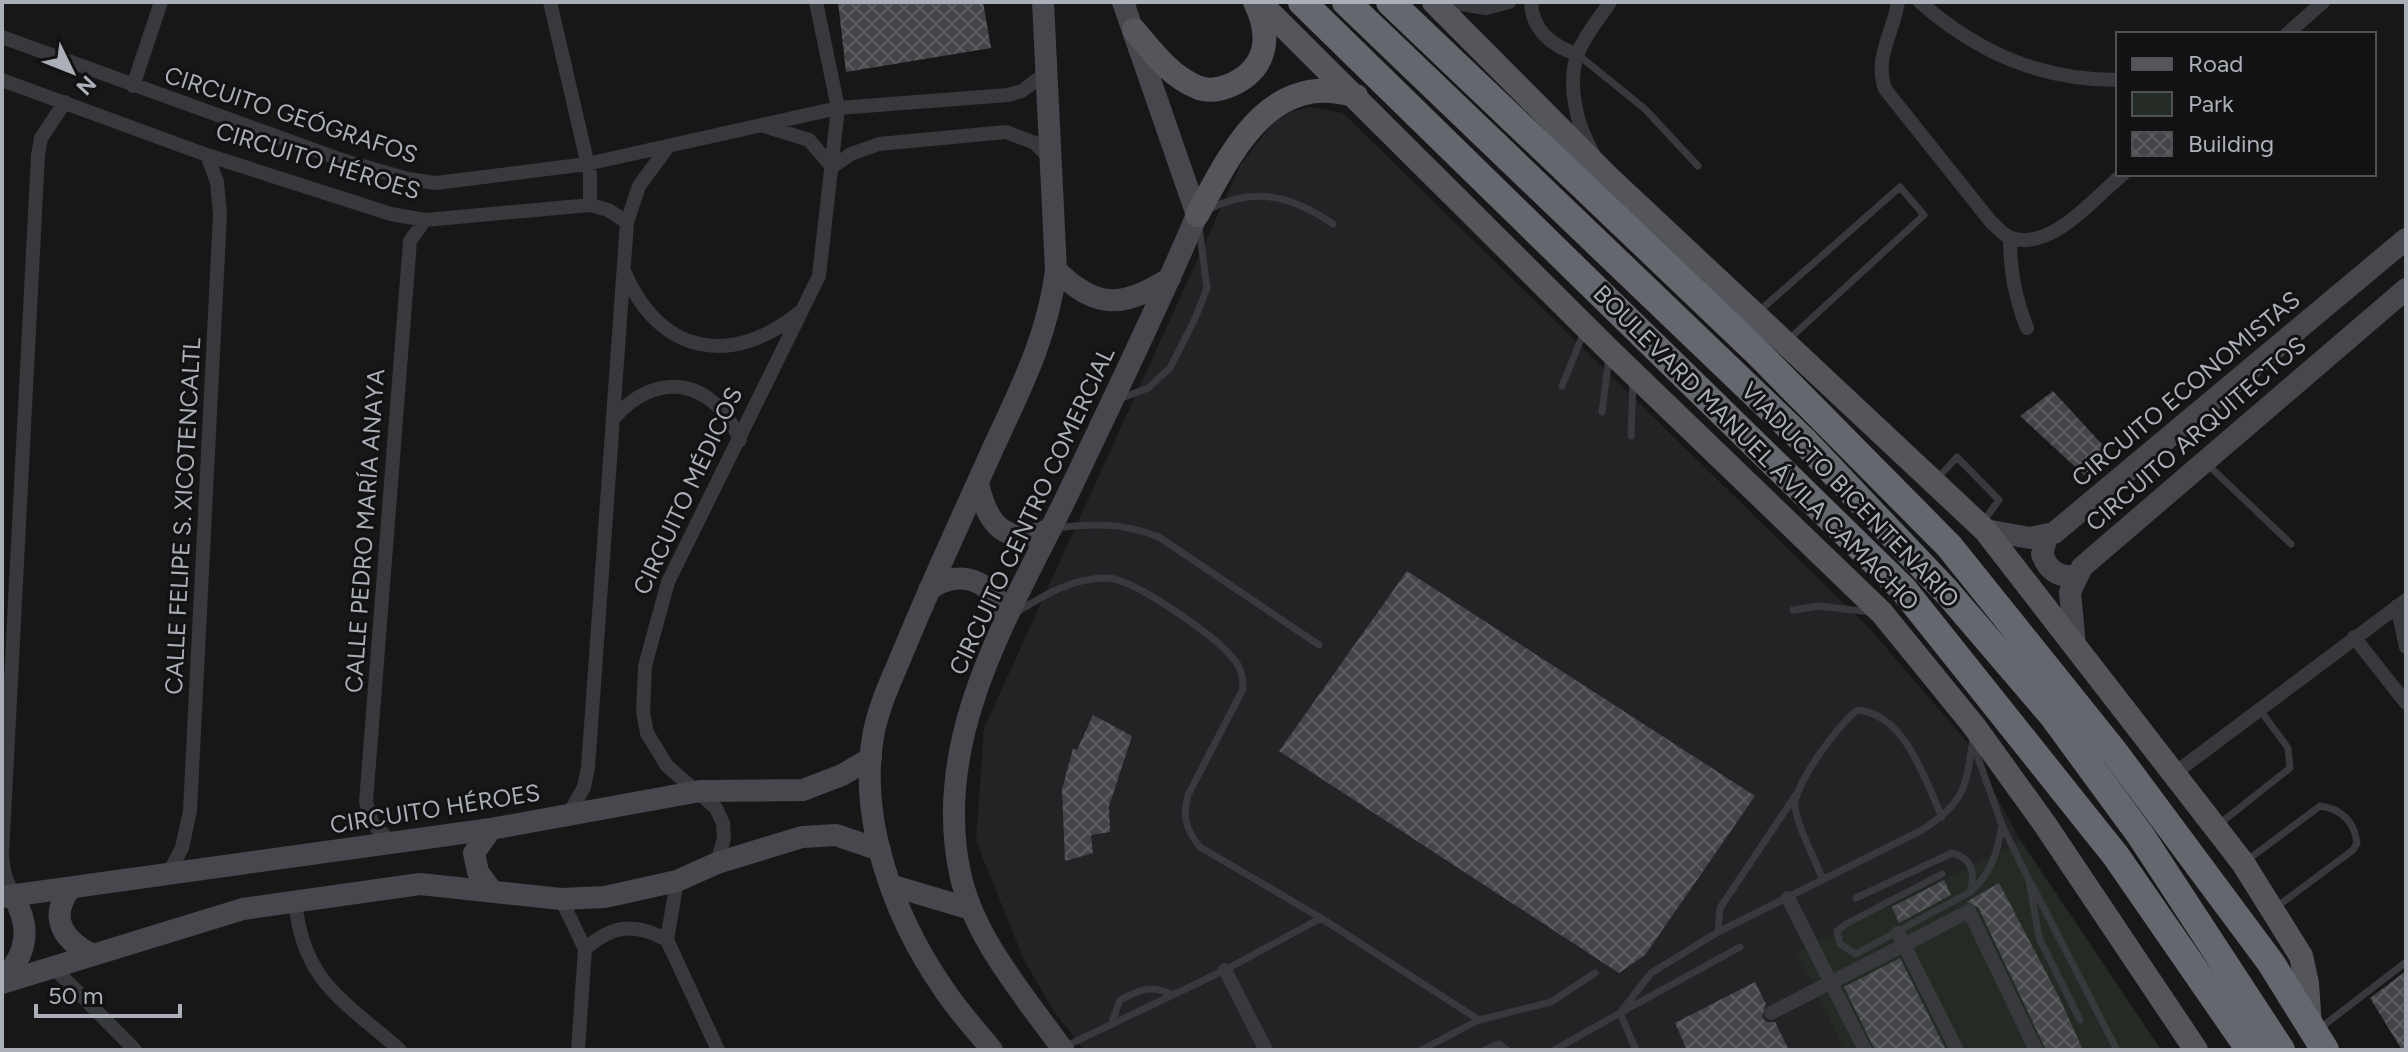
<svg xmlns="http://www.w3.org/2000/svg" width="2408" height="1052" viewBox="0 0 2408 1052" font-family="Figtree,sans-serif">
<defs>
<pattern id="building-cross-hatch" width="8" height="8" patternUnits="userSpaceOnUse" patternTransform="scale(2)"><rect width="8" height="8" fill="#444548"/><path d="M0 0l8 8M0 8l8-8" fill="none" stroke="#5c5d60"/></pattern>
</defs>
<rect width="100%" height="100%" fill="#171718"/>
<path fill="#232325" d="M1311,107l32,6 527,516 96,112 55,100 140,209h-1077l-31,-40 -29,-50 -48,-119 8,-113 257,-564 39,-50z"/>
<path fill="#232b24" d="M2021,841l140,209h-316l-48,-98z"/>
<path fill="url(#building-cross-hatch)" d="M838,2h145l8,46 -145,24z
M2053,391l57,62 -26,22 -64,-59z
M1407,571l348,225 -110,159 -26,18 -340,-222z
M1093,715l39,21 -23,70 1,26 -19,3 2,18 -28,8 -3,-72 11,-40 4,1z
M1944,880l7,15 -52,28 -7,-16z
M1999,883l60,114 24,53h-37l-68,-143 -12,-5z
M1900,958l46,92h-71l-31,-63z
M2406,971v79h-4l-32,-52z
M1755,982l11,22 -4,13 4,5h9l14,28h-102l-12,-27z"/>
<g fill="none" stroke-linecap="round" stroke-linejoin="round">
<path stroke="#38393d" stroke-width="7" d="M1577,54l68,55 53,57
M1209,209c47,-23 83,-13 124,15
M1757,313l143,-126 24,28 -136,125
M1562,386l22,-54
M1119,399l29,-11 22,-20 24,-47 13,-33 -8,-61
M1602,412l7,-56
M1631,436l2,-56
M2206,463l85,81
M1938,478l19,-21 42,43 -17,23
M1056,528c38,-5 67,-5 103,9l160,108
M1793,610l26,-4 51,6
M1017,612c27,-17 57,-35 91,-34 27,2 105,56 123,78 10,10 12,20 12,33l-55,106c-6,21 -2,35 12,52l121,71 158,102
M1973,744l29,81 27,55 10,58 41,82
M2218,825l72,-57 -2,-20 -28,-38
M2246,861l74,-55c22,3 34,15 37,37l-4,7 -78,58
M1942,874l-96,50 -9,7 3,13 16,10 114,-62c22,-19 27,-39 32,-67
M1822,878c-8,-22 -23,-47 -27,-70 -3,-22 45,-86 63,-98 48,5 67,70 84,107
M2032,885l85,165
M1856,898l96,-45c20,5 24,20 18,39
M1718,932l2,-24 75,-112
M1111,1025l9,-25c21,-11 31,-16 53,-5
M2319,1029l87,-67
M1064,1047l161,-77 96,-52
M1421,1050l58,-30 72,-18 44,-29
M1484,1050l15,-6 8,6
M1554,1050l66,-37 31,-40 67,-41 204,-102c44,-28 44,-44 51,-92
M1636,1050l-16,-37 120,-66"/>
<path stroke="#38393d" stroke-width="14" d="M550,2l40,172v31
M1449,2l37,6 23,-6
M1531,2c1,28 21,44 46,52
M1898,2c-5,32 -24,55 -13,87l106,133c6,5 13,14 20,16 41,13 83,-40 112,-64
M1920,2c58,51 121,78 198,78
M2287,34l36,-32
M2,37l340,123 66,19 28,4 151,-19 251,-56 170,-13 14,-4 24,-18
M2,80l205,75 184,59 34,6 165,-15 18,5 19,12
M133,86l28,-84
M764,126l45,14 23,27
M1593,153c-16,-27 -26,-67 -16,-97 6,-19 23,-38 33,-54
M832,167l19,-13 28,-10 127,-12 29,11 16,17
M2010,238c0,33 5,59 17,90
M624,271c35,84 108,97 176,41
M613,419c45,-51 100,-40 127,21
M2397,606l9,41
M2354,637l52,66
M2175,773l231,-173
M569,814l15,-27 4,-19 39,-546 12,-36 28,-38
M391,842l-19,-19 -6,-21 44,-561 15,-21
M717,863l7,-25 -1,-15 -7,-15 -49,-42 -20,-33 -4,-21 2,-46 23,-84 151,-306 19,-168 -22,-106
M167,876l15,-28 8,-37 30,-597 -3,-32 -10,-27
M677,881l-10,59 51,110
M13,896l-9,-24 -2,-17 36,-700 3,-17 24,-36
M1788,898l77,152
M561,899l24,50 -7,101
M295,901c8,81 48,99 105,149
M585,949c27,-24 50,-27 82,-9
M51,965l84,85
M1225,970l41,80
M1771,1013l133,-68 -6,-12
M1957,1050l-53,-105 65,-34 67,139"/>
<path stroke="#46484d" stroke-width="22" d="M1056,270c42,41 68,37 114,8
M978,483c9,41 27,65 73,46
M1985,530l45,8 24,-5 352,-294
M2047,537l-5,17c6,17 17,23 33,22
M929,590c30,-24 69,-8 76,29
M2075,645l-5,-53 12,-25 324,-278
M491,829l-17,24 4,19 13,18
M890,885l81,24
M69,890c-20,28 -6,50 22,64
M2,897l489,-68 209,-38 103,-1 39,-15 29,-17
M2,980c25,-25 30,-52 11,-84
M2,983l241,-74 177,-25 141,15 44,-2 72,-16 40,-18 85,-26 34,-2 44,15
M992,1050c-16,-20 -35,-40 -49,-62 -49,-71 -86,-170 -69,-257 7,-32 22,-61 34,-91 27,-65 57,-129 86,-194 27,-58 54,-111 62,-176l-13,-268
M1063,1050c-38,-54 -89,-111 -103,-177 -29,-136 50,-260 107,-377 44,-93 90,-186 130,-281l-74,-213"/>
<path stroke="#54565c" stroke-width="24" d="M1259,2l350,348 273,263 92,113 70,97 152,227
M1434,2l174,175 377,353 258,333 58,93 6,27 3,43
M1134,30c18,21 36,46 63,57 11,5 25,2 36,-3 35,-17 38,-49 22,-82
M1197,215c34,-62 72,-146 159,-119"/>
<path stroke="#64676e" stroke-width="28" d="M1302,2l601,587 213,267 134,194
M1346,2l457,438 144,152 106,124 88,120 140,214
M1390,2l365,348 194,196 166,207 156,210 54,87"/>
</g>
<g text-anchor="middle" stroke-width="6" stroke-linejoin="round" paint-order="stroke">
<g font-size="24" fill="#aaafb8" stroke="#121213">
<text transform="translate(291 115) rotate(18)" y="8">CIRCUITO GEÓGRAFOS</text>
<text transform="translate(318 161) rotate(17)" y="8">CIRCUITO HÉROES</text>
<text transform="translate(2186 389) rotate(-40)" y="8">CIRCUITO ECONOMISTAS</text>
<text transform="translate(2196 434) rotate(-41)" y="8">CIRCUITO ARQUITECTOS</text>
<text transform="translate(1756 448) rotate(45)" y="8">BOULEVARD MANUEL ÁVILA CAMACHO</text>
<text transform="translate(688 491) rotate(-65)" y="8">CIRCUITO MÉDICOS</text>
<text transform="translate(1850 495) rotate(46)" y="8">VIADUCTO BICENTENARIO</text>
<text transform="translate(1032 511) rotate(-65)" y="8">CIRCUITO CENTRO COMERCIAL</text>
<text transform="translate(183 516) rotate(-87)" y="8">CALLE FELIPE S. XICOTENCALTL</text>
<text transform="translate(365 531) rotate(-86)" y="8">CALLE PEDRO MARÍA ANAYA</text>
<text transform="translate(435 809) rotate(-9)" y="8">CIRCUITO HÉROES</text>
</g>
</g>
<rect width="2408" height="1052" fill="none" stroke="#aaafb8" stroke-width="8"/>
<rect x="2116" y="32" width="260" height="144" fill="#121213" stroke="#4f5155" stroke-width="2"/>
<rect x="2132" y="58" width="40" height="12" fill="#54565c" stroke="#4f5155" stroke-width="2"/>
<text x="2188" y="72" font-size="24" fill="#aaafb8">Road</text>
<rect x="2132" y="92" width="40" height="24" fill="#232b24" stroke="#4f5155" stroke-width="2"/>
<text x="2188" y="112" font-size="24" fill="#aaafb8">Park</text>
<rect x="2132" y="132" width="40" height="24" fill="url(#building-cross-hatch)" stroke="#4f5155" stroke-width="2"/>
<text x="2188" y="152" font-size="24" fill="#aaafb8">Building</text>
<g transform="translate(72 72) rotate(133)" stroke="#121213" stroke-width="6" paint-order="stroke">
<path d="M0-6L14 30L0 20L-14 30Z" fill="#aaafb8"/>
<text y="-12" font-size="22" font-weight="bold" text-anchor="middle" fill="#aaafb8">N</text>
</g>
<path d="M36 1004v12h144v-12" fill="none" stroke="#aaafb8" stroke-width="4"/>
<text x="48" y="1004" font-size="24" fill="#aaafb8" stroke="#121213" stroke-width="6" paint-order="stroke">50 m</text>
</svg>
